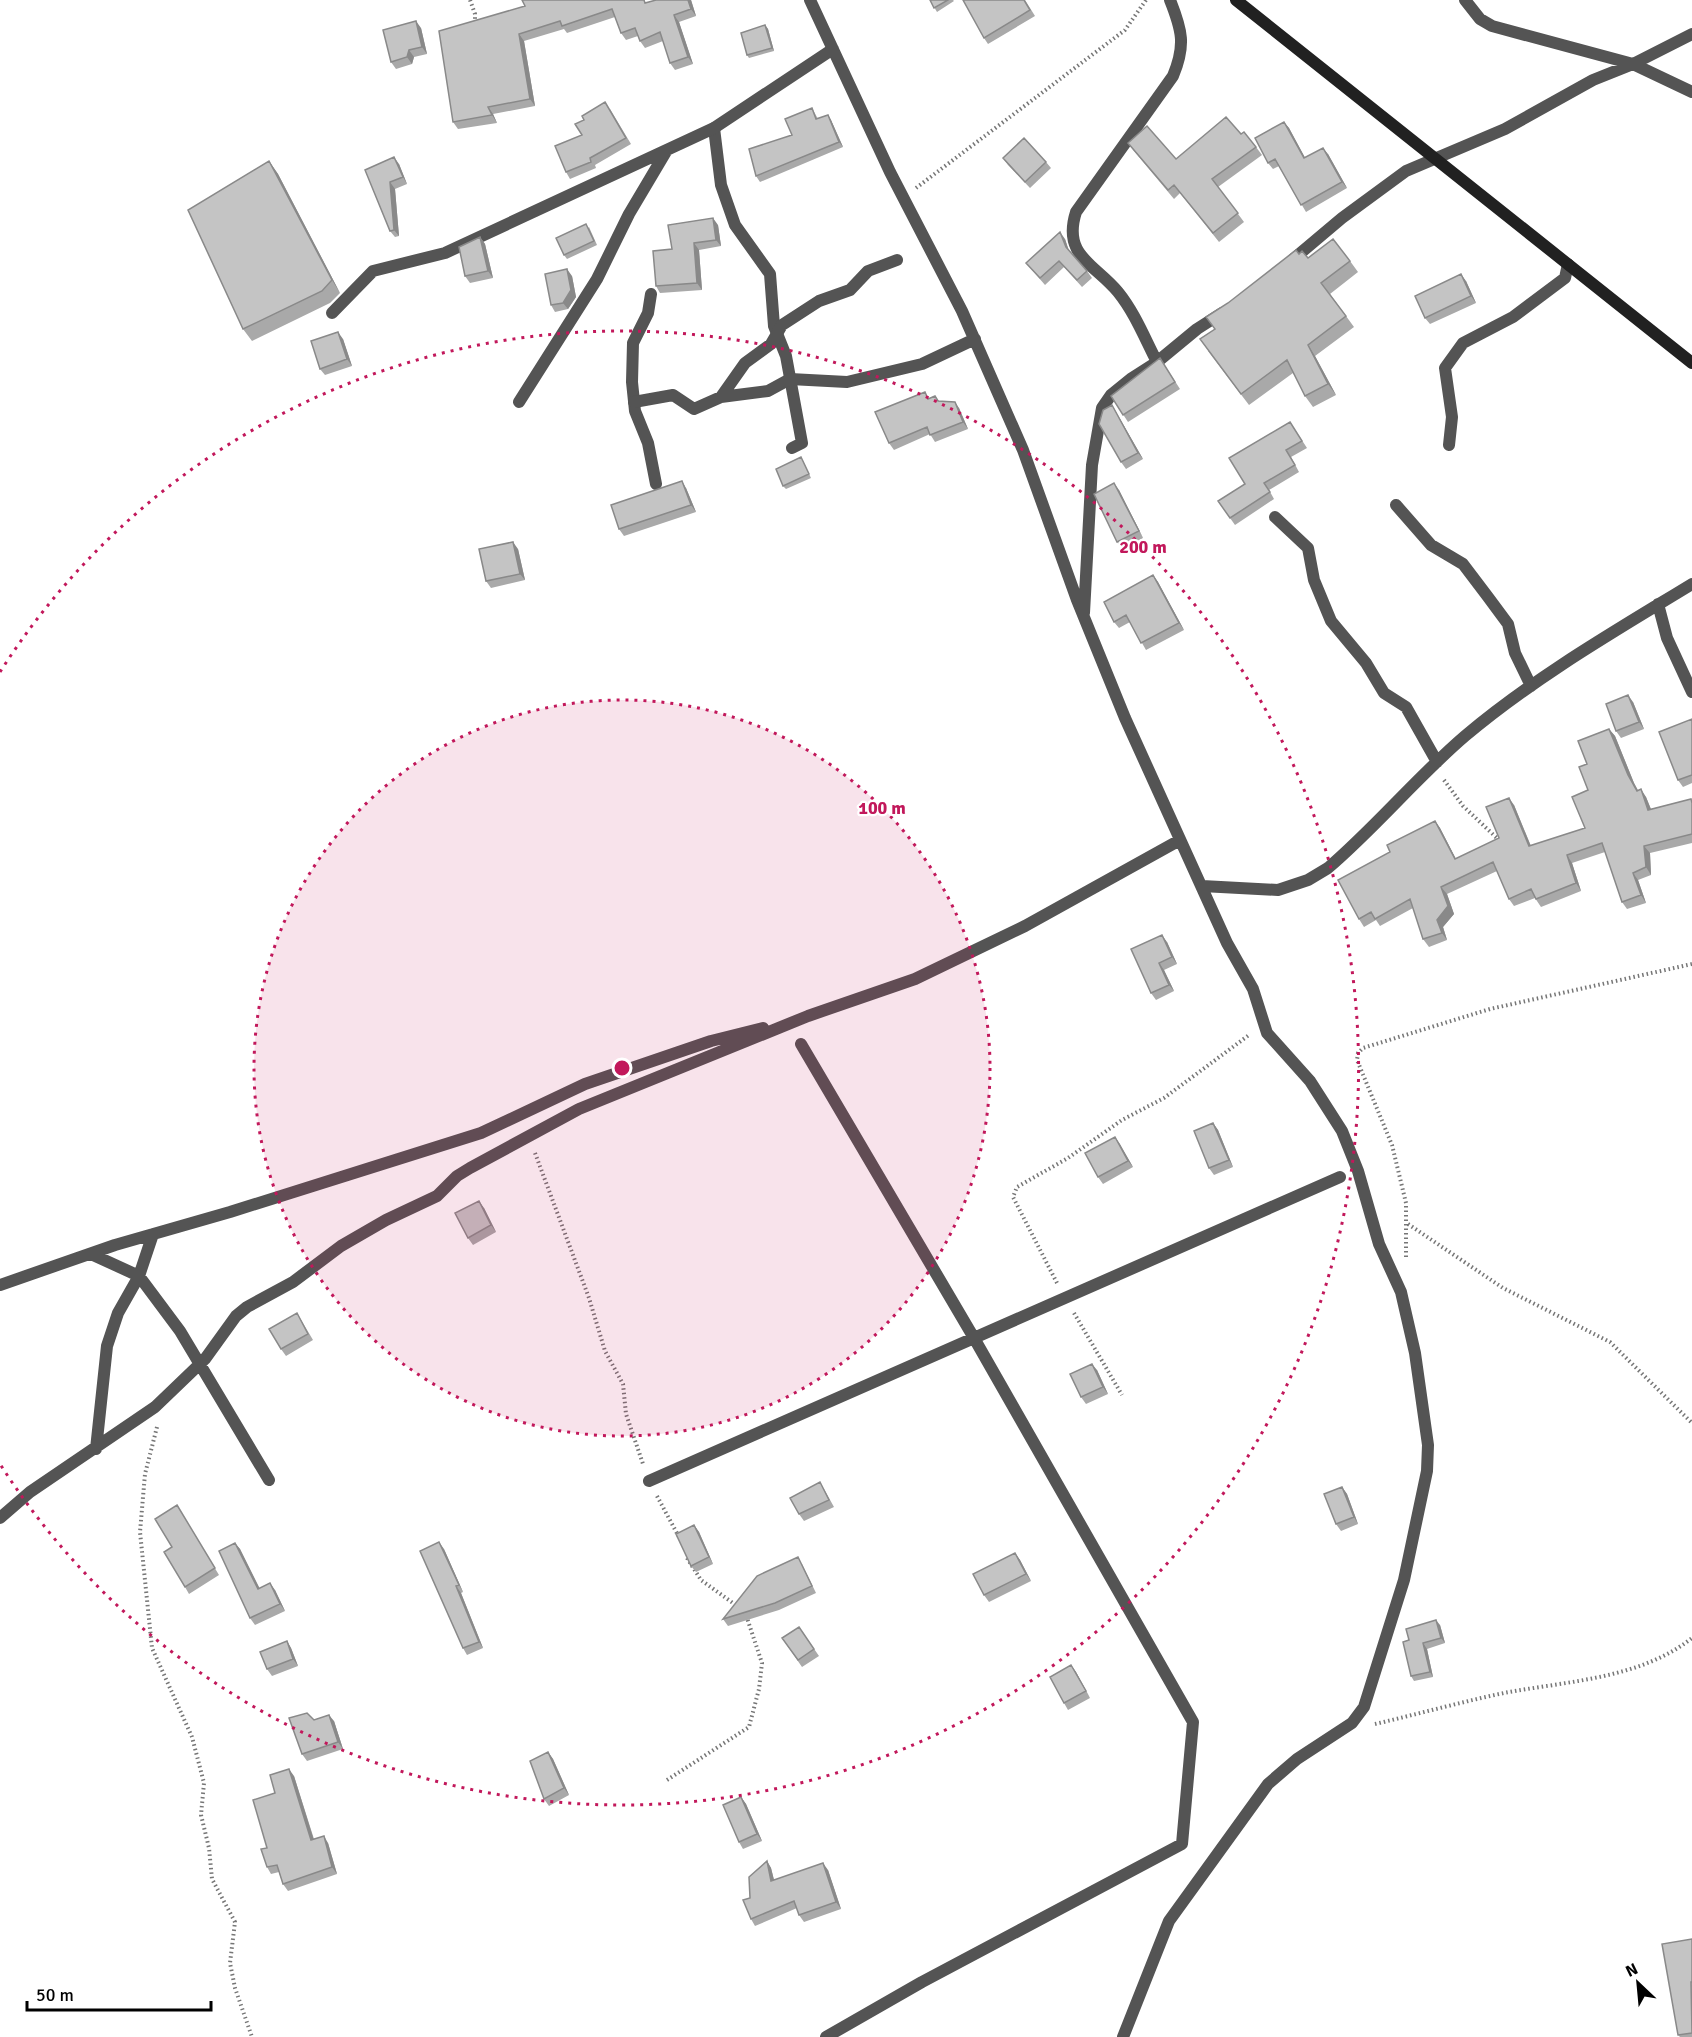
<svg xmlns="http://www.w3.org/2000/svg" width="1692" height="2037" viewBox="0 0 1692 2037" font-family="Signika,sans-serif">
<rect width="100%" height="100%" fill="#fff"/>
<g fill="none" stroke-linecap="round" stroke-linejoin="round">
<path stroke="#767676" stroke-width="4" stroke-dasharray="1.5 3" stroke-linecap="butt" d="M470,0l5,14v11
M916,188l209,-158 21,-30
M1444,780l19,26 37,35
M535,1153l54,145 16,53 18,33 3,30 17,50
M1408,1224l95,64 107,54 82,81
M1406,1257v-54l-14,-58 -35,-85 1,-7 5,-5 127,-39 202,-45
M1057,1283l-44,-86 4,-10 51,-29 54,-38 42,-22 85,-63
M1074,1313l48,82
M157,1427l-12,47 -5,58 12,116 40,89 12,46 -3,32 8,33 3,31 23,43 -5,41 5,25 17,49
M657,1496l22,41
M687,1558l14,22 36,26
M1375,1724c43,-10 86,-22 129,-31 63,-12 136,-14 188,-55
M667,1780l82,-53 10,-38 3,-26 -16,-48"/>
<path stroke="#545454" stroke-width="12" d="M714,128l7,57 14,40 35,49 4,52 12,30 16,87 -10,5
M651,294l-3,19 -15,30 -1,39 3,29 13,32 8,41"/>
<path stroke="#545454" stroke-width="12" d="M810,0l80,172 72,139 61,139 54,150 48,118 102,225 26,46 14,44 43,48 32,50 16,40 21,73 22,48 14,61 13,92 -1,26 -23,109 -40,127 -12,16 -55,36 -29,25 -99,137 -46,116
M1465,0l15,19 12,7 141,38 59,28
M1291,261l51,-43 64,-47 99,-42 88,-49 40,-16 59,-30
M332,313l41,-42 72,-18 269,-125 119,-79
M1157,362c-12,-23 -22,-49 -39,-70 -23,-28 -56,-36 -42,-80l97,-136c13,-31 9,-46 -3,-76
M721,397l47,-6 22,-12 57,3 75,-18 53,-25
M519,402l78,-123 32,-65 38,-64
M634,402l39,-7 21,14 27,-12 24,-34 26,-19 11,-19 37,-24 31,-11 18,-19 29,-11
M1449,445l3,-28 -7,-49 18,-25 50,-26 52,-39 3,-14
M1396,505l35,40 32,19 25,33 20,27 7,29 16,33
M1275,517l33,31 6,32 17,41 35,42 18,30 22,14 31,55
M1658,604l9,34 25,54
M1084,613l8,-148 10,-57 9,-13 21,-17 25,-16 40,-33 25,-16
M1202,886l76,4 30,-10 20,-12c48,-41 89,-91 137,-132 70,-59 150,-105 227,-152
M801,1044l173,294 219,384 -11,122 -260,138 -96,55
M153,1234l-14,42 41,55 89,149
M91,1254l48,22 -21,37 -11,33 -11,103
M0,1285l115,-40 115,-33 251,-79 104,-49 126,-43 52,-13
M649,1481l691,-304
M0,1518l30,-26 125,-85 50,-48 31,-43 11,-9 46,-25 48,-36 45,-26 51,-24 20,-20 13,-8 109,-59 229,-93 107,-37 110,-53 155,-86"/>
<path stroke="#212121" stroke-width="12" d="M1236,0l456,363"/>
</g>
<path fill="#a9a9a9" d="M656,0h35l5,16 -17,6 14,42 -18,6 -5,-7 -7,-22 -18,7 -5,-7 -2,-5 -12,4 -5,-7 -6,-16 -48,16 -3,-4 -40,12 11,65 -42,8 4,9 -39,6 -5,-7 -14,-91 209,-28z
M930,0h23l1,1 -17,11z
M1025,0l10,16 -47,28 -4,-6z
M765,25l3,4 6,22 -25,7 -2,-3z
M421,28l6,26 -13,3 -2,7 -16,5 -5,-7z
M812,108l6,11 10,-4 3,5 12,27 -83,35 -4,-6 36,-41z
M610,109l21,35 -36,21 1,3 -26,11 -4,-7 16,-37z
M1284,122l5,6 16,30 23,-4 19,34 -41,24 -27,-46 -6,3 -5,-6z
M1241,134l15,13 6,8 -44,32 26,35 -25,20 -39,-49 -6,6 -40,-48 -6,-8 48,16z
M1003,158l43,4 5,6 -21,20 -22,-23z
M269,161l9,13 62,119 -10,10 -78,38 -9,-12z
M399,164l8,20 -12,5 4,47 -4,1 -5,-6 -25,-61z
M718,225l3,21 -22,4 3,40 -42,3 -4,-7 16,-37z
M589,227l8,18 -30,14 -3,-4z
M480,237l5,7 8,34 -23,5 -5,-7z
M1065,239l4,12 18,20 5,7 -10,9 -18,-20 -19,18 -19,-22z
M1308,258l42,3 8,11 -28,22 24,33 -39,29 21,39 -23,12 -8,-11 -12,-23 -44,32 -41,-54 7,-22 13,-26z
M572,276l4,21 -8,12 -13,3 -4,-7z
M1466,281l10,22 -46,21 -5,-6z
M343,339l9,27 -27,9 -5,-6z
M1160,358l20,31 -52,33 -17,-26z
M935,396l4,5 20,7 9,21 -33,13 -5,-8 -36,16 -5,-7 41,-45z
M1112,405l31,54 -17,10 -5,-7z
M1290,422l17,26 -16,9 8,15 -30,18 5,9 -39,26 -17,-24 27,-17z
M803,461l8,17 -25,11 -3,-3z
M686,488l10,24 -72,24 -5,-7z
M1119,490l24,48 -21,11 -5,-7z
M518,549l7,31 -34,8 -5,-7z
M1153,575l5,7 26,48 -38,20 -16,-28 -11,6 -5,-6z
M1633,702l11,27 -23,9 -5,-7z
M1692,719v64l-9,4 -5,-7z
M1609,729l6,7 19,47 4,7 8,7 5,12 40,-10 1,1v43l-42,10 1,22 -13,5 8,23 -19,6 -5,-7 -17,-50 -33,11 9,28 -40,16 -6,-9 -21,8 -5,-7 -12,-28 -50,23 7,20 -11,13 4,13 -18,7 -6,-8 -10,-31 -33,18 -4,-6 -12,7 -5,-8 31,-67 45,-31 5,7 16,31 43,-21 15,-33 17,41 54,-18 3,-38 -1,-26z
M1167,942l10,22 -13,6 10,21 -18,9 -5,-7 -20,-44z
M1213,1123l5,7 15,37 -19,8 -5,-7z
M1115,1137l18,30 -30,17 -5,-7z
M484,1208l12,24 -23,13 -5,-7z
M297,1313l16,27 -27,16 -5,-7z
M1097,1370l11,24 -22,10 -5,-7z
M1342,1487l5,7 11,30 -17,7 -5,-7z
M824,1489l10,18 -30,14 -5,-7z
M177,1505l42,70 -30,19 -4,-7z
M694,1525l5,7 14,32 -17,8 -5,-6z
M235,1543l5,6 19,39 16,2 10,21 -30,14 -5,-7z
M444,1549l19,43 -2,1 22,55 -16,7 -4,-7z
M1015,1553l5,7 11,21 -42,21 -5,-7z
M802,1564l14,29 -37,17 -51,16 -5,-7z
M1440,1625l5,18 -18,6 6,28 -19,4 -3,-5 -2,-36z
M799,1627l20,29 -17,11 -20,-29z
M287,1641l4,7 7,18 -26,10 -5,-7z
M1071,1665l5,7 14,26 -22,12 -4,-7z
M314,1720l20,1 9,28 -36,12 -5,-7z
M548,1752l5,7 16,36 -20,11 -5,-7z
M294,1776l20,63 14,4 9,31 -49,17 -5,-7 -4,-12 -8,2 -4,-7v-19l8,-55z
M741,1797l5,7 16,37 -19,8 -4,-7z
M767,1861l4,7 3,12 54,-10 13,39 -37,13 -5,-7 -2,-7 -42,18 -4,-7 -1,-21z
M1692,1939v98h-12l-2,-2z"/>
<path fill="#898989" d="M688,0h3l5,16 -5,-7z
M674,15l5,7 14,42 -5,-7z
M416,21l5,7 6,26 -5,-7z
M765,25l3,4 6,22 -2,-3z
M519,34l5,7 11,65 -5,-7z
M409,50l5,7 -2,7 -5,-7z
M488,107l5,7 4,9 -5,-8z
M828,115l3,5 12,27 -4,-5z
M1284,122l5,6 20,37 -5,-7z
M1323,148l5,6 19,34 -5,-6z
M394,157l5,7 8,20 -4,-7z
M269,161l9,13 62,119 -8,-13z
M390,182l5,7 4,47 -5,-6z
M713,218l5,7 3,21 -5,-6z
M1060,232l5,7 5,15 -4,-7z
M480,237l5,7 8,34 -5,-7z
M694,243l5,7 3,40 -5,-7z
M567,269l5,7 4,21 -8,12 -5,-6z
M1461,274l5,7 10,22 -5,-7z
M338,332l5,7 9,27 -5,-7z
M1308,345l7,11 21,39 -8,-11z
M955,402l4,6 9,21 -5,-7z
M1112,405l4,7 27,47 -5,-6z
M682,481l4,7 10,24 -5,-7z
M1114,483l5,7 24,48 -4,-7z
M513,542l5,7 7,31 -5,-6z
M1153,575l5,7 26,48 -5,-7z
M1628,695l5,7 11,27 -5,-7z
M1609,729l6,7 19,47 8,16 -14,-24z
M1641,789l5,8 8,20 -6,-7z
M1509,798l5,7 20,49 -5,-8z
M1435,821l5,7 20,39 -5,-8z
M1644,846l6,7 1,22 -5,-8z
M1567,855l5,8 9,28 -5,-8z
M1633,873l5,7 8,23 -5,-8z
M1441,887l6,7 7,20 -11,13 4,13 -5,-7 -5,-13z
M1162,935l5,7 10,22 -5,-7z
M1159,963l5,7 10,21 -5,-6z
M1213,1123l5,7 15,37 -4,-7z
M1115,1137l5,7 13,23 -5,-6z
M479,1201l5,7 12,24 -5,-7z
M1092,1364l5,6 11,24 -5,-7z
M1342,1487l5,7 11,30 -4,-7z
M694,1525l5,7 14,32 -4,-7z
M439,1542l5,7 19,43 -4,-7z
M235,1543l5,6 23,46 -5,-6z
M1015,1553l5,7 11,21 -5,-7z
M270,1583l5,7 10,21 -5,-7z
M456,1586l5,7 22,55 -4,-6z
M1436,1620l4,5 5,18 -4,-5z
M287,1641l4,7 7,18 -5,-7z
M1423,1643l4,6 6,28 -3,-5z
M1071,1665l5,7 14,26 -4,-7z
M329,1715l5,6 9,28 -5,-7z
M548,1752l5,7 16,36 -5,-7z
M289,1769l5,7 22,71 -5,-7z
M741,1797l5,7 16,37 -5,-7z
M324,1836l4,7 9,31 -5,-7z
M767,1861l4,7 5,20 -5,-7z
M823,1863l5,7 13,39 -5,-7z"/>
<path fill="#c4c4c4" stroke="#898989" stroke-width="1.5" d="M522,0h122l1,3 11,-3h32l3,9 -17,6 14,42 -18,6 -10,-31 -20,9 -5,-13 -14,5 -9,-24 -50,17 -2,-5 -41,13 11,65 -42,8 4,8 -39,7 -14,-91 86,-25z
M930,0h18l-14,8z
M963,0h61l6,10 -46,28z
M416,21l6,26 -13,3 -2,7 -16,5 -8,-32z
M765,25l7,23 -25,7 -6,-22z
M605,102l21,36 -36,20 1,4 -25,10 -11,-26 27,-11 -7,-11 9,-4 -2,-4z
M812,108l4,11 12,-4 11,27 -83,34 -7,-27 43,-14 -7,-16z
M1226,117l15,17 3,-2 12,15 -44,32 26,34 -25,20 -39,-48 -6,5 -40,-47 19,-17 29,33z
M1284,122l20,36 19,-10 19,34 -41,23 -26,-46 -7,4 -13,-25z
M1024,138l22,24 -21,20 -22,-24z
M394,157l9,20 -13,5 4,48 -4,1 -25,-61z
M269,161l63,119 -10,11 -79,38 -55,-119z
M713,218l3,22 -22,3 3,40 -41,3 -3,-35 19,-2 -4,-24z
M586,224l8,17 -30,14 -8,-17z
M1060,232l6,15 21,24 -10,9 -18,-19 -19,17 -14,-15z
M480,237l8,34 -23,5 -6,-29z
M1333,239l17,22 -29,22 25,33 -38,29 20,39 -23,12 -18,-36 -46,34 -41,-55 15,-10 -9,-12 22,-14 68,-53 3,4 3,-3 6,7z
M567,269l4,21 -8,13 -12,2 -6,-31z
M1461,274l10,22 -46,22 -10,-22z
M338,332l9,27 -27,10 -9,-28z
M1160,358l15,24 -52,33 -12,-19z
M925,392l3,7 7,-3 3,5 17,1 8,20 -33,13 -3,-8 -38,16 -14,-31z
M1112,405l26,48 -17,9 -22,-38 4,-14z
M1290,422l12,19 -16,9 9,15 -31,18 6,9 -40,26 -12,-17 27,-17 -16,-26z
M801,457l8,17 -26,12 -7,-17z
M682,481l9,24 -72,24 -8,-24z
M1114,483l25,48 -22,11 -23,-48z
M513,542l7,32 -34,7 -7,-32z
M1153,575l26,48 -38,20 -15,-28 -12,7 -10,-20z
M1628,695l11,27 -23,9 -10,-27z
M1692,719v56l-14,5 -19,-48z
M1609,729l19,46 9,16 4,-2 7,21 43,-11 1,4v31l-48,12 2,21 -13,6 8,22 -19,7 -20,-59 -35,12 9,28 -40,16 -5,-10 -22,10 -16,-37 -52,25 7,19 -11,14 5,13 -19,6 -13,-40 -35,20 -4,-7 -12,7 -21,-39 52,-28 -3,-7 48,-24 20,38 44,-21 -13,-31 23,-9 20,48 56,-18 -13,-31 16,-7 -9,-23 8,-3 -9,-23z
M1162,935l10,22 -13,6 10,22 -18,8 -20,-44z
M1213,1123l16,37 -20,8 -15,-37z
M1115,1137l13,24 -30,16 -13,-24z
M479,1201l12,24 -23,13 -13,-25z
M297,1313l11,21 -27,15 -12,-20z
M1092,1364l11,23 -22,10 -11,-23z
M820,1482l9,18 -30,14 -9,-16z
M1342,1487l12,30 -18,7 -12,-30z
M177,1505l38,63 -30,19 -21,-35 8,-5 -17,-28z
M694,1525l15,32 -18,9 -15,-32z
M439,1542l20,43 -3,1 23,56 -16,6 -43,-97z
M235,1543l23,46 12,-6 10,21 -30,14 -31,-67z
M1015,1553l11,21 -42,21 -11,-21z
M798,1557l14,29 -37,17 -52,16 34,-43z
M1436,1620l5,18 -18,5 7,29 -19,4 -8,-34 6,-2 -3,-11z
M799,1627l15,22 -16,11 -16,-22z
M287,1641l6,18 -26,10 -7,-17z
M1071,1665l15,26 -22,12 -14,-26z
M307,1713l7,7 15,-5 9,27 -36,12 -13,-36z
M548,1752l16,36 -20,11 -14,-38z
M289,1769l22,71 13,-4 8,31 -49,17 -6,-19 -10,2 -6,-18 6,-1 -14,-48 22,-7 -5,-18z
M741,1797l16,37 -18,8 -16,-37z
M767,1861l4,20 52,-18 13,39 -37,13 -5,-14 -43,18 -8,-19 7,-2 -1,-21z
M1692,1939v43h-1l1,51 -14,2 -16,-91z"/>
<circle cx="622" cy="1068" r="368" fill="#c2185b" fill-opacity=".12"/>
<g fill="none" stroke="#c2185b" stroke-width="3" stroke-dasharray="3 6">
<circle cx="622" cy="1068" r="368"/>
<path d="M0 672A737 737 0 1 1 0 1464"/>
</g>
<circle cx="622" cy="1068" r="9" fill="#c2185b" stroke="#fff" stroke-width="3"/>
<g font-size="18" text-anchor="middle" font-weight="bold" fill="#c2185b" stroke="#fff" stroke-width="4.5" stroke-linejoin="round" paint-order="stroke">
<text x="1143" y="553">200 m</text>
<text x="882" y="814">100 m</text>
</g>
<g transform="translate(1638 1983) rotate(334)" stroke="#ffffff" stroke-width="4.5" paint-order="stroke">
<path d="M0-4.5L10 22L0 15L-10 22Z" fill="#000000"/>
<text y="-9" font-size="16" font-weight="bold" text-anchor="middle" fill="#000000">N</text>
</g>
<path d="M27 2001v9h184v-9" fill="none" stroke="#000000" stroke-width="3"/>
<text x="36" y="2001" font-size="18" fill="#000000" stroke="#ffffff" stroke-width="4.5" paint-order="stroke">50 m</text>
</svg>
